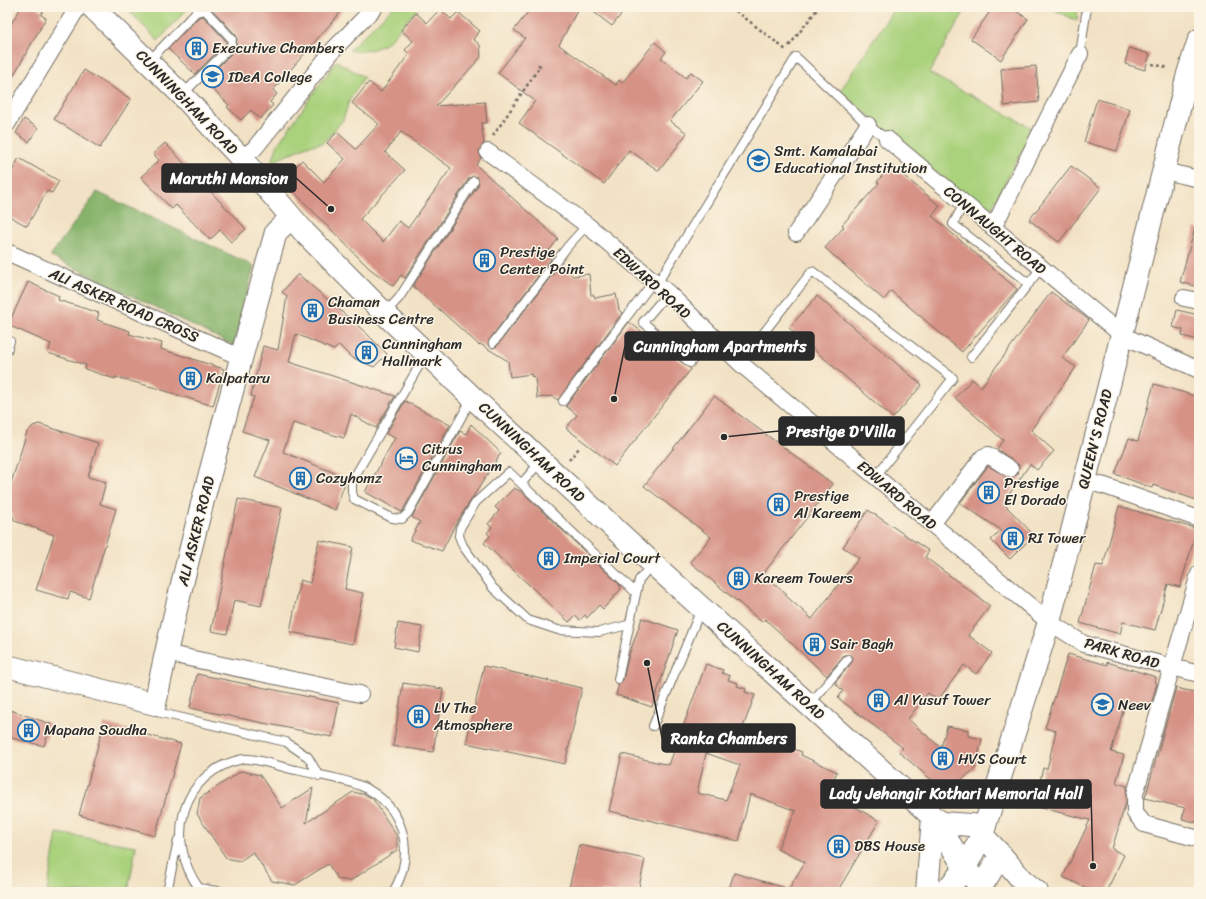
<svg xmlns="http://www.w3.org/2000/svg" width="1206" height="899" viewBox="0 0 1206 899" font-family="Sriracha,sans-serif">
<rect width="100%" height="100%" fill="#fcf5e5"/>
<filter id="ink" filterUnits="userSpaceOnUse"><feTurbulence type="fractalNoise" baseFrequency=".025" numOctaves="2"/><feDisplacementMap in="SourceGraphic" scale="8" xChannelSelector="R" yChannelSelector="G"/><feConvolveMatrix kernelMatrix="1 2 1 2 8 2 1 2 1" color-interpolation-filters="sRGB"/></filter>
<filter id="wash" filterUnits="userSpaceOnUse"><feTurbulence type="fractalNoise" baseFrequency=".012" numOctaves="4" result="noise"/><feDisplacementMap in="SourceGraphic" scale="16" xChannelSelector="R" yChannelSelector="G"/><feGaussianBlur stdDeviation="0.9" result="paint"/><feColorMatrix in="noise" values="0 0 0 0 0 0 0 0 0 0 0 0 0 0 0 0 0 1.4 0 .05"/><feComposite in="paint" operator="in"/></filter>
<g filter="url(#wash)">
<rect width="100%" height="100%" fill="#f2e2c5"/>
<path fill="#aad27d" stroke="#6a7e54" d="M133,7h56l-31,34 -28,-29z
M393,7h26l-31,35c-12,8 -25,11 -39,8z
M895,7h72l-38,66 105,56 -47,87 -147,-125z
M1049,7h29l-1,14z
M336,61l28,16 -15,24 -6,19 -20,23 -16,3 -35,16 6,-18z
M57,833l79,13 -8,46h-81z"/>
<path fill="#87b46c" stroke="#59704c" d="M97,192l157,74 -19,80 -185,-90z"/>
<g id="blocks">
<path fill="#d69285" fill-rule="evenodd" d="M21,7h14l8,4 -2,4 5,3 -39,69v-56z
M210,7h135l-72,83 4,4 -7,8 3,3 -13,14 -9,-9 -10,10 -14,-13 2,-2 -25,-24 31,-31 2,-10 -1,-5z
M532,7h47l-20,38 57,40 3,-5 3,3 33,-41 11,10 -5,6 25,20 5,-6 12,9 -33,40 17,12 -28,38 -30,-21 -25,34 -85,-61 16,-22 -37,-28 27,-35 -11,-8z
M587,7h40l-15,19z
M993,7h17l18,12 -27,41 -30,-21z
M440,9l11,10 7,-7 22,19 -7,8 7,6 1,12 -45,49 49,-4 2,21h-6l3,20 -5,8 2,7 -5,7 82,74 -12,16 5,4 -62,81 -1,5 5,3 4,-2 63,-81 13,11 16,-2 2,21h3l1,3 21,-4 3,16 3,3 -64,87 -6,-4 -15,2 -2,-22 -3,1 -1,-3 -21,3 -2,-16 -28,-17 -1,1 -66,-59 66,-102 -2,-7 -3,-1 -5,2 -64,100 -4,-3 -8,11 -24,-18 -87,-88 20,-20 22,22 21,-23 -18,-16 10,-11 19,17 23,-25 -27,-21 17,-21 12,10 28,-38 -4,-4 8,-9 -12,-11 15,-17 11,10zM401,132l50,36 -43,60 -9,-7 -16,21 -23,-23 45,-49 -20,-18z
M203,16l23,25v2l-31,31 -27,-25 31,-32z
M1129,48l21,6 -5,16 -20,-6z
M1036,66l3,36 -35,4 -3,-37z
M84,70l47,29 -31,49 -46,-29z
M1097,99l33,10 -13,42 -33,-9z
M24,119l14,9 -9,14 -13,-9z
M165,143l81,86 -15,13 -11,-12 -10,10 -34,-35 -4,4 -31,-32 18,-17 -6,-6z
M19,158l40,23 -7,12 -5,-2 -20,35 -20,-11v-35z
M891,165l49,41 -8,10 85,73 -55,63 -71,-61 -7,9 -59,-52 19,-21 -2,-2 37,-42 -2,-1z
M1071,166l30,22 -42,54 -30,-22z
M1195,228l4,1v58l-19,-5z
M298,274l67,58 22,22 -13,13 -23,-10 -12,-12 -5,5 -38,-16 -7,28 106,34 -19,32 -25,-14 -7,24 -51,-15 -10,29 64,26 -12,32 -80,-33 15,-37 -28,-9 12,-34 -3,-1 12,-50 15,4 9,-54 -5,-4z
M28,282l31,14 -1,4 41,13 -2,7 33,11 -1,3 33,9 -1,6 63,20 -11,37 -57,-18 -41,-11v2l-30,-10 1,-4 -38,-12 3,-9 -43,-19z
M1051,292l38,28 -27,38 14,9 -45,63 23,21 -17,19 -7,-6 -27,39 31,32 -24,24 -19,-19 10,-10 -41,-27 28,-37 22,12 8,-4 1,-9 -22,-16 6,-9 -48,-42 17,-19 9,8z
M817,296l105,89 -29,33 -104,-90z
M1177,310l22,5v25l-17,-4 1,-6 -10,-3z
M629,322l62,47 -76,97 -49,-38 11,-13 -11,-9z
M1154,384l45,13v104l-46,-16 -1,3 -37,-14 14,-36 9,3z
M714,396l119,88 -70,90 24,20 -2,1 27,24 47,-61 -16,-11 25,-37 61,41 -4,6 65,49 -22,29 24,18 -16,21 -12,-9 -26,35 -10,-7 -20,26 33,29 6,-22 21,4v6l14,3 -7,30 -16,13 -12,3 -13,-3 -35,-30 4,-4 -65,-50 5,-7 -8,-8 17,-21 1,-4 -2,-3h-7l-17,21 -62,-57 -3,3 -72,-60 21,-25 -67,-51z
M405,401l45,24 -48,87 -37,-20 30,-54 -9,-4z
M39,424l59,19 -10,34 18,5 -6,22 16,5 -27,89 -19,-6 -2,7 -32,-9 18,-55 -39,-14 -8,-16v-9l20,-64 6,-6z
M471,424l30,29 -46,72 -13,26 -32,-11 10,-18 -8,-5 48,-86 6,3z
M514,488l8,4 97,92 2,5 -18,20 -4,-4 -12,13 -2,-3 -5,5 -5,-4 -6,6 -85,-79 6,-7 -3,-3 5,-6 -4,-3 11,-13 -4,-4z
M238,499l44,9 -21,98 -27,-6 -7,34 -16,-3z
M1119,506l78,23 -17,58 -12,-3 -13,46 -32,-8 -3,12 -40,-11 16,-58 7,1z
M319,540l34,7 -8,42 18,4 -10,51 -63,-12 10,-52 10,3z
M642,618l36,12 -26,77 -36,-12 3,-11 4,-4 5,-22z
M398,623l24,4 -4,25 -24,-5z
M1068,654l39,11v-3l49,15 -2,5 3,1 -7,25 -24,-7 -15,51 13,3 -8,28 11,3 -1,16 -14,47 12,6 -18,37h-11l-32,-15 27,-57 -56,-14 9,-38 4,1 9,-38 -11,-3z
M706,664l17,6 -1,3 8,3 -2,4 10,3 -1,3 9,3 -1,3 10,3 -13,35 60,22 -1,3 36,17 -9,19 51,30 -42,71h-50l18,-30 -28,-13 19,-38 -46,-17 -11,47 -130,-30 13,-57 47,11zM706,753l34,12 -14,35 -29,-7z
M484,666l98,22 -17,76 -99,-21z
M197,674l142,29 -7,34 -142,-29z
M403,683l40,6 -10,63 -40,-6z
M1176,688l23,5v130l-17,-4 3,-11 -40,-10z
M7,709l44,15 -7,22 -37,-9z
M104,723l77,21 -26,92 -76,-21z
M241,771l19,4 22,33 31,-20 -7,35 47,-31 13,3 7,4 24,37v14l-47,31 -12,-2 -10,-15 -33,21 -23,-4 -19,-29 -13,9 -14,-3 -29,-44 3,-16z
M579,845l66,14 -7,33h-70z
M734,873l52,15v4h-58z"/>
</g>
</g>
<g filter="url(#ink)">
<use href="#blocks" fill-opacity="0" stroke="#716b61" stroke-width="1"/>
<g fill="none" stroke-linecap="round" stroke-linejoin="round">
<defs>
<path id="lane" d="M1080,54l7,-47
M149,61l47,-49 9,-2 27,29 -1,7 -48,48
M964,204l-11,20 76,60
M657,284l139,-227 72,68 19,14
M668,293l-25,29 47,41 22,-25
M385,313l14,-15 75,-117
M7,340l3,1 -3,10
M493,343l75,-97 19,-21
M426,354l-74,127v11l2,7 38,19 10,1 6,-6 64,-115
M971,357l70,-89
M740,363l72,-92 141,107 -78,99
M563,401l90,-119
M522,483l19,-22
M628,625l-29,7 -41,-2 -30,-10 -35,-32 -30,-42 -4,-10 1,-8 16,-26 33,-30 126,120
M618,679l21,-99 13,-16
M810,704l38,-45
M155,705l6,8 125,29 22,15 11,19
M653,726l48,-117
M167,892l11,-52
M222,892l-23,-4c-35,-48 -18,-117 44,-129 9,-2 42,9 53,11 21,5 45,8 65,16 43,18 56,67 32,106"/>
<path id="street" d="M7,124l71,-117
M887,139l235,196 77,35
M488,152l99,73 81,68 72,70 309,259 35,22 115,30
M241,158l13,-9 80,-100 41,-42
M1164,171l35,8
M993,228l87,-174
M796,233l72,-108
M7,252l235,106
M1184,298l15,3
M1084,481l21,5 94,33
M932,524l51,-67 5,-2 22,14
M1199,574l-64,220v19l9,11 55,15
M165,653l195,41"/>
<path id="secondary" d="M7,666l148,38c33,-159 78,-316 121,-472l15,-14
M1001,855l21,25 15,12"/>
<path id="primary" d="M92,7l90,88 59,63 64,75 80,81 88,84 180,166 280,253 32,51 15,18
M933,817l9,6 43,3
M927,892l6,-75
M945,892l20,-24 17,-33 67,-213 139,-548 11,-34
M978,892l23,-37 -19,-20"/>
</defs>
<use href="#lane" stroke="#716b61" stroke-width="10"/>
<use href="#street" stroke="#716b61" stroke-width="18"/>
<use href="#secondary" stroke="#716b61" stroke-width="24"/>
<use href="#primary" stroke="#716b61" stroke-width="24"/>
<path stroke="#716b61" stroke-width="2.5" stroke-dasharray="3 3" stroke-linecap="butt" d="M731,7l55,43
M789,46l30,-39
M1152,64l17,4
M493,136l47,-70 -4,-3
M569,460l10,-12
M1084,892l2,-4"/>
<use href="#lane" stroke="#fff" stroke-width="8"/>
<use href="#street" stroke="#fff" stroke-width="16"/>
<use href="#secondary" stroke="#fff" stroke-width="22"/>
<use href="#primary" stroke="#fff" stroke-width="22"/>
</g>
</g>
<defs>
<symbol id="building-ring" viewBox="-11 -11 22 22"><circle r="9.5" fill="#fcf5e5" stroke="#1f6fb2" stroke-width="1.5"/><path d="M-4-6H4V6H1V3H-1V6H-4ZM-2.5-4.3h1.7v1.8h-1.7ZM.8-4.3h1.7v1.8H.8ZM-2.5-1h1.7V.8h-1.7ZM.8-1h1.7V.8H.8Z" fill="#1f6fb2"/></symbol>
<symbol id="university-ring" viewBox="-11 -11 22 22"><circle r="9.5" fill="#fcf5e5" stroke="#1f6fb2" stroke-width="1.5"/><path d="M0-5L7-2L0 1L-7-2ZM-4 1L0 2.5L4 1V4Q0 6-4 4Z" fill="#1f6fb2"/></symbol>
<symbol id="school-ring" viewBox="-11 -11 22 22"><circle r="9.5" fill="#fcf5e5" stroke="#1f6fb2" stroke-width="1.5"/><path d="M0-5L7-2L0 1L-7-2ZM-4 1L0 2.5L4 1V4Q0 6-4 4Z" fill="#1f6fb2"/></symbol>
<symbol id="hotel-ring" viewBox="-11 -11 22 22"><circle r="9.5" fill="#fcf5e5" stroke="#1f6fb2" stroke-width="1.5"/><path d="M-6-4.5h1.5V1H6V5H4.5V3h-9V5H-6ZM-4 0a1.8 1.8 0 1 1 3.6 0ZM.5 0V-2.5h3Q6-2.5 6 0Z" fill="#1f6fb2"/></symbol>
</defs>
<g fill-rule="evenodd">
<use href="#building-ring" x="184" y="36" width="25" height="25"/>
<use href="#university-ring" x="200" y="64" width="25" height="25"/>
<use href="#school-ring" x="746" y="148" width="25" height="25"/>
<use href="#building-ring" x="472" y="248" width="25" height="25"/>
<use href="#building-ring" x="300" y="298" width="25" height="25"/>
<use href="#building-ring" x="354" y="340" width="25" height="25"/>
<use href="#building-ring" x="178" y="366" width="25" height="25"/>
<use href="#hotel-ring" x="394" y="446" width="25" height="25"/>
<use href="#building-ring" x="288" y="466" width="25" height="25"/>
<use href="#building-ring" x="976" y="480" width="25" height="25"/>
<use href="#building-ring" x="766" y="492" width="25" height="25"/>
<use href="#building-ring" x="1000" y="526" width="25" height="25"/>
<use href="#building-ring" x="536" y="546" width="25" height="25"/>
<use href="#building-ring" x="726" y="566" width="25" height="25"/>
<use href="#building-ring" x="802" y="632" width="25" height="25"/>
<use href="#building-ring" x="866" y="688" width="25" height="25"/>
<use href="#school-ring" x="1090" y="692" width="25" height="25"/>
<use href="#building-ring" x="406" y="704" width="25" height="25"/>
<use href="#building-ring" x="16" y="718" width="25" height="25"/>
<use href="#building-ring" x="930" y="746" width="25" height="25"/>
<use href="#building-ring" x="826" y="834" width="25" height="25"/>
</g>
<g text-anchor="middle" stroke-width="3" stroke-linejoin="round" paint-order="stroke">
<g font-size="15" fill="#2b2b2b" stroke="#fcf5e5" text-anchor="start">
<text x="212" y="53">Executive Chambers</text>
<text x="228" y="82">IDeA College</text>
<text x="774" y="156">Smt. Kamalabai<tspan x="774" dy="17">Educational Institution</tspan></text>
<text x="500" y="257">Prestige<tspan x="500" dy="17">Center Point</tspan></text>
<text x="328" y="307">Chaman<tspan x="328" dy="17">Business Centre</tspan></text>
<text x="382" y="349">Cunningham<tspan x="382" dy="17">Hallmark</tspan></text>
<text x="206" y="383">Kalpataru</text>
<text x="422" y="454">Citrus<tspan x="422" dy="17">Cunningham</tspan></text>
<text x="316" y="483">Cozyhomz</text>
<text x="1004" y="488">Prestige<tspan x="1004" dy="17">El Dorado</tspan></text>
<text x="794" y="501">Prestige<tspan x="794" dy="17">Al Kareem</tspan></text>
<text x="1028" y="543">RI Tower</text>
<text x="564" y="563">Imperial Court</text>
<text x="754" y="583">Kareem Towers</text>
<text x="830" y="649">Sair Bagh</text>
<text x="894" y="705">Al Yusuf Tower</text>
<text x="1118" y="710">Neev</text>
<text x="434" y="713">LV The<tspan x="434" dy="17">Atmosphere</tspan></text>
<text x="44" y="735">Mapana Soudha</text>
<text x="958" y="764">HVS Court</text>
<text x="854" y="851">DBS House</text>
</g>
<g font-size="15" fill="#2b2b2b" stroke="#fcf5e5">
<text transform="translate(187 102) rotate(46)" y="5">CUNNINGHAM ROAD</text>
<text transform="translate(995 230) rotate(40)" y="5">CONNAUGHT ROAD</text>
<text transform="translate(652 283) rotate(42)" y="5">EDWARD ROAD</text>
<text transform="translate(124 305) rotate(24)" y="5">ALI ASKER ROAD CROSS</text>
<text transform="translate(1095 439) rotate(-76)" y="5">QUEEN'S ROAD</text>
<text transform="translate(532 452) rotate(43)" y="5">CUNNINGHAM ROAD</text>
<text transform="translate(897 495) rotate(40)" y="5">EDWARD ROAD</text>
<text transform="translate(196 531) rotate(-76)" y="5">ALI ASKER ROAD</text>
<text transform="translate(1122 653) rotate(16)" y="5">PARK ROAD</text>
<text transform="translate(771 670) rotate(42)" y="5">CUNNINGHAM ROAD</text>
</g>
</g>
<path fill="none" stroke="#2b2b2b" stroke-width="1.5" d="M331 209L296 178M614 399L625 346M724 437L779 431M647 663L662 738M1093 866L1091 794"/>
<g fill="#2b2b2b" stroke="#fcf5e5" stroke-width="1.5">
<circle cx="331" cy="209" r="4"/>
<circle cx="614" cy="399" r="4"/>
<circle cx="724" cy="437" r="4"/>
<circle cx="647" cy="663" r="4"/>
<circle cx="1093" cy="866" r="4"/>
</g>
<g fill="#2b2b2b" stroke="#2b2b2b" stroke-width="1.5">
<rect x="162" y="164" width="134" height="28" rx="4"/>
<rect x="625" y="332" width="189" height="28" rx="4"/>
<rect x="779" y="417" width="125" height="28" rx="4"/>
<rect x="662" y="724" width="133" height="28" rx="4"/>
<rect x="821" y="780" width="270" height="28" rx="4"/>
</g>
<g font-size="16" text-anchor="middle" font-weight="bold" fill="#fff">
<text x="229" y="184">Maruthi Mansion</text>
<text x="720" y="352">Cunningham Apartments</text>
<text x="841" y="437">Prestige D'Villa</text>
<text x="729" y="744">Ranka Chambers</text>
<text x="956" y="799">Lady Jehangir Kothari Memorial Hall</text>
</g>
<rect width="1206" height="899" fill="none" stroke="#fcf5e5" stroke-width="24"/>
</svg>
